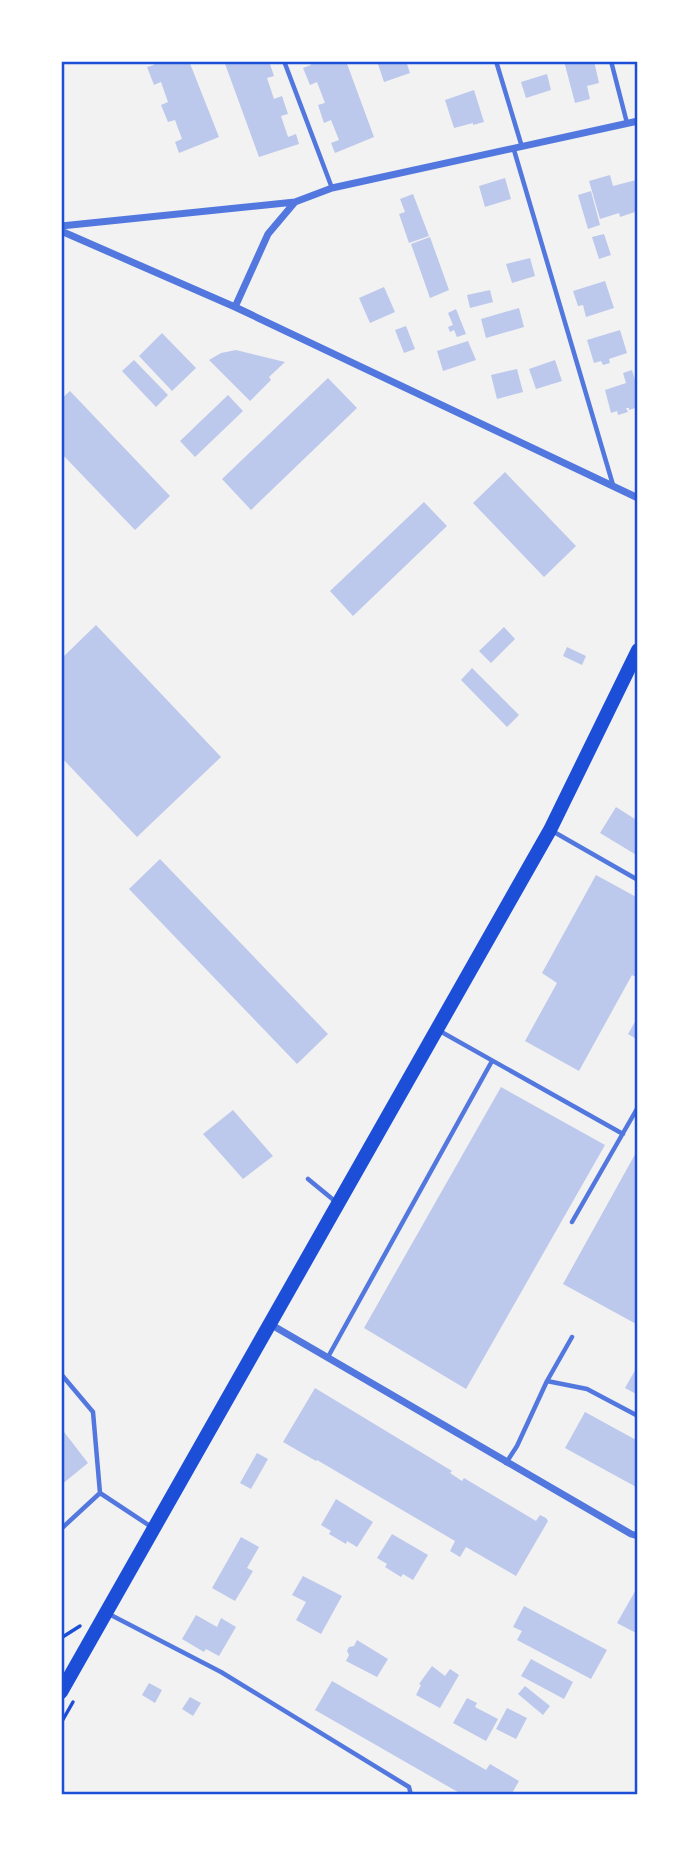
<svg xmlns="http://www.w3.org/2000/svg" width="699" height="1856" viewBox="0 0 699 1856" font-family="'Source Sans 3',sans-serif">
<rect width="100%" height="100%" fill="#f2f2f2"/>
<path fill="#bdc9ec" d="M153,61h36l30,76 -40,16 -4,-11 7,-3 -7,-19 -7,2 -7,-17 7,-3 -7,-20 -7,3 -7,-18 7,-2z
M224,61h45l5,15 -7,2 7,21 8,-3 6,18 -7,2 7,21 8,-3 3,10 -40,13z
M309,61h37l28,76 -39,16 -4,-10 8,-3 -8,-20 -7,3 -6,-18 7,-2 -8,-21 -7,3 -7,-17 8,-3z
M377,61h29l4,12 -26,9z
M564,61h30l5,22 -12,3 3,13 -15,4z
M547,74l4,16 -25,8 -5,-16z
M474,90l10,32 -11,3v-2l-19,5 -9,-28z
M610,175l3,11 23,-6 2,31 -18,6 -1,-4 -19,6 -11,-38z
M505,178l6,21 -26,8 -6,-21z
M591,191l9,34 -12,4 -10,-34z
M413,194l16,42 -20,7 -10,-29 6,-2 -5,-13z
M604,234l7,21 -12,4 -7,-22z
M430,237l19,53 -19,8 -19,-54z
M530,258l5,18 -23,7 -6,-19z
M605,281l9,27 -28,9 -3,-12 -5,1 -5,-15z
M384,287l11,25 -25,11 -11,-25z
M490,290l3,12 -23,6 -3,-13z
M519,308l5,19 -38,11 -5,-19z
M456,309l10,25 -9,3 -3,-7 -4,2 -2,-5 5,-2 -5,-12z
M406,326l9,23 -11,4 -9,-23z
M620,330l7,23 -18,6 1,4 -7,2 -2,-4 -7,2 -7,-23z
M162,333l34,35 -24,23 -33,-35z
M468,341l8,19 -33,11 -6,-20z
M236,350l49,12 -16,15 2,3 -21,21 -41,-41 12,-7z
M134,360l34,35 -12,12 -34,-36z
M555,360l7,21 -26,8 -7,-20z
M517,369l6,23 -26,7 -6,-24z
M632,370l3,10 3,-1v28l-9,3v-2h-3l2,4 -10,3 -1,-4 -6,2 -6,-23 21,-7 -3,-10z
M328,378l29,30 -106,102 -29,-31z
M70,391l100,105 -35,34 -74,-77v-54z
M228,395l15,16 -48,46 -15,-16z
M505,472l71,74 -32,31 -71,-74z
M424,502l23,24 -94,90 -23,-25z
M96,625l125,132 -84,80 -76,-80v-98z
M504,627l11,12 -24,24 -12,-12z
M567,647l19,9 -4,9 -19,-9z
M472,668l47,47 -12,12 -46,-47z
M616,807l22,14v35l-38,-23z
M160,859l168,175 -31,30 -168,-175z
M596,875l42,23v80l-6,-3 -53,96 -54,-30 32,-58 -15,-10z
M636,1020l2,1v19l-10,-6z
M501,1087l104,58 -139,244 -102,-61z
M233,1110l40,46 -30,23 -40,-45z
M638,1149v176l-75,-41z
M638,1365v30l-13,-7z
M315,1388l137,83 -2,2 12,8 2,-3 72,43 4,-6 6,3 2,3 -32,55 -50,-29 -6,10 -10,-6 5,-10 -138,-81 -1,1 -33,-19z
M585,1412l53,29v47l-73,-40z
M61,1428l27,35 -27,22z
M257,1453l11,6 -17,30 -11,-6z
M336,1499l37,23 -16,25 -10,-6 -1,3 -17,-10 2,-3 -10,-6z
M392,1534l36,21 -15,25 -10,-6 -2,3 -16,-10 2,-3 -10,-6z
M241,1537l18,10 -12,21 6,3 -18,30 -23,-13z
M303,1576l39,20 -21,38 -25,-14 10,-18 -14,-7z
M638,1586v48l-21,-11z
M524,1606l83,44 -16,29 -74,-39 5,-9 -9,-4z
M196,1615l21,12 4,-9 15,9 -17,29 -13,-7 -2,3 -22,-13z
M357,1640l31,19 -11,18 -31,-16 3,-6 -2,-4 2,-4 5,-1z
M531,1659l42,23 -9,17 -43,-23z
M432,1666l13,10 5,-7 9,6 -19,33 -24,-13 5,-10 -2,-1z
M332,1681l154,89 4,-6 29,17 -8,14h-48l-148,-85z
M149,1683l13,7 -7,13 -13,-8z
M525,1686l25,20 -7,9 -25,-21z
M190,1697l11,6 -8,13 -11,-7z
M467,1698l10,5 -2,4 23,12 -12,22 -33,-18z
M507,1708l20,10 -11,21 -20,-10z"/>
<g fill="none" stroke-linecap="round" stroke-linejoin="round">
<path stroke="#1d4ed8" stroke-width="3.5" d="M61,1638l19,-12
M61,1723l12,-21"/>
<path stroke="#5277de" stroke-width="4.5" d="M284,61l48,127
M496,61l26,86
M611,61l16,62
M514,150l99,335
M554,832l84,48
M438,1030l185,104
M308,1179l28,23
M572,1222l66,-115
M328,1357l164,-296
M61,1374l32,38 7,81
M547,1381l40,8 51,27
M506,1463l11,-17 30,-65 25,-44
M61,1529l39,-36 53,35
M107,1613l114,59 188,115 2,8"/>
<path stroke="#5277de" stroke-width="7" d="M61,226l234,-24
M61,231l174,76 403,191
M235,307l33,-73 27,-32 37,-14 306,-67
M270,1324l361,210 7,2"/>
<path stroke="#1d4ed8" stroke-width="14" d="M61,1692l489,-862 88,-180"/>
</g>
<rect width="699" height="1856" fill="none" stroke="#ffffff" stroke-width="126"/>
<rect x="63" y="63" width="573" height="1730" fill="none" stroke="#1d4ed8" stroke-width="2.5"/>
</svg>
